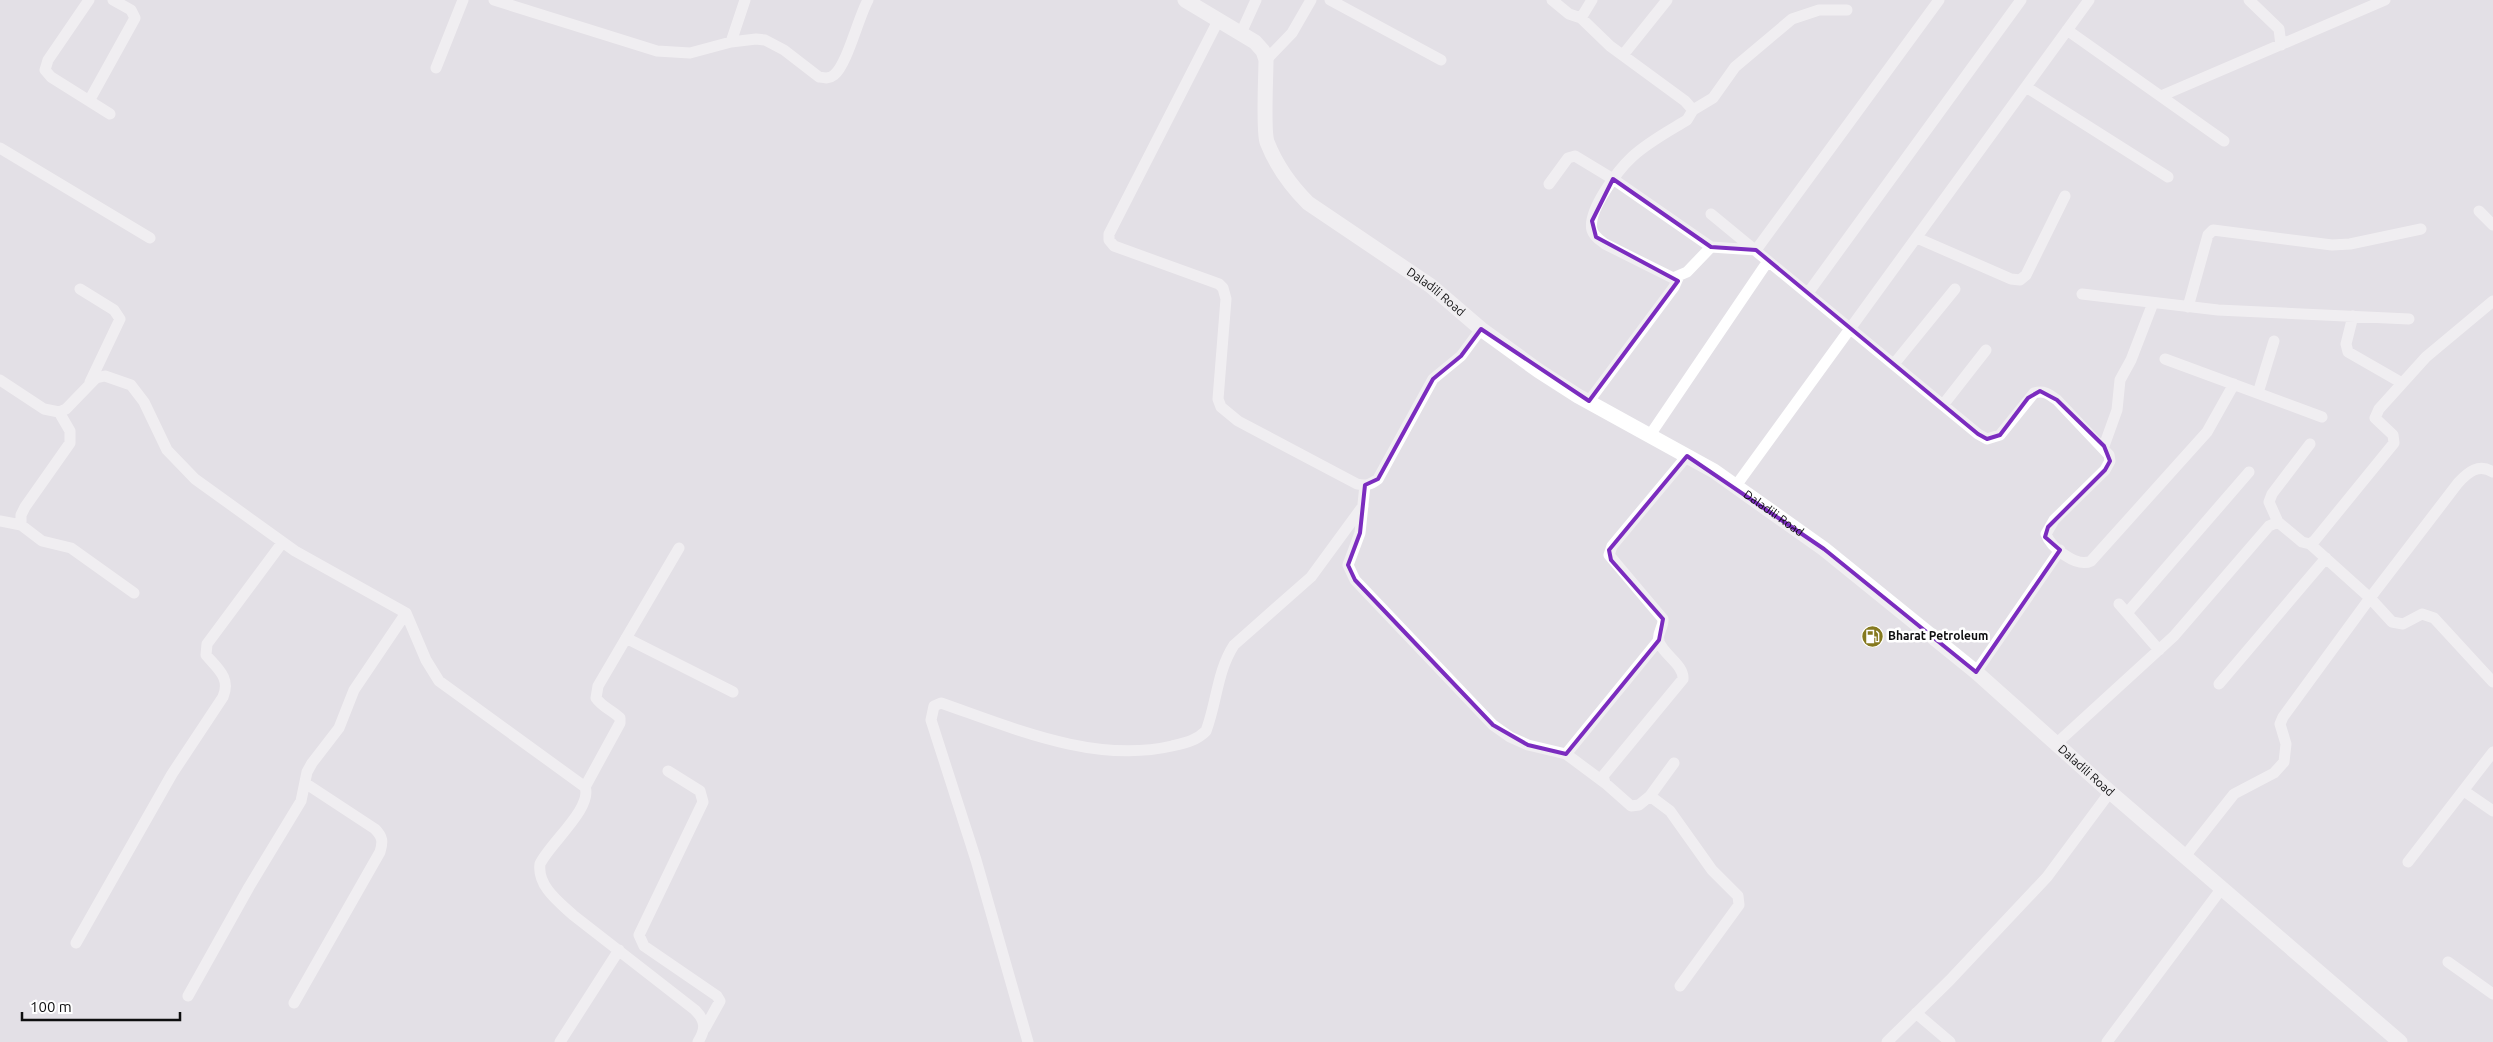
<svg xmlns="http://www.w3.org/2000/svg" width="2493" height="1042" viewBox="0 0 2493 1042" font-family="Ubuntu,sans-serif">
<rect width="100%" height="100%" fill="#e3e0e6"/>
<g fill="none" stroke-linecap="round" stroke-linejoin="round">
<path stroke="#fff" stroke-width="11" d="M89,0l-41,60 -3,10 6,7 59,37
M494,0l163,51 33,2 41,-11 25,-3 9,1 19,10 35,27c6,1 10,2 15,-2 13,-10 24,-57 34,-75
M1330,0l111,60
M1552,0l17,14 12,4 11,-18
M2249,0l30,29 2,16
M1581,18l29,28 75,55 8,9 -6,10c-18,11 -39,22 -55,37 -14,13 -45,54 -40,73 2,7 8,10 13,14l68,34 14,-6 24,-25 45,3 183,-250
M1219,19l-110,215v6l5,6 105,38 4,4 3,11 -8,100 3,8 17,14 119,63c9,2 13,1 21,-5l55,-100 28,-23 20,-27
M2067,30l157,111
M1241,33l15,-33
M731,42l14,-42
M1623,55l44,-55
M1266,60l26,-27 19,-33
M436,68l27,-68
M2026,87l142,90
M2161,96l224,-96
M89,101l46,-83 -4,-8 -18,-10
M1693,110l20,-12 22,-31 57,-48 27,-9h28
M0,148l150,90
M1549,184l19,-26 7,-2 38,23 98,68
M2479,211l14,14
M1711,214l267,220 9,5 13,-4 34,-42c10,-3 15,1 23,7l52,55 1,6 -5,9 -51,50 -8,14c5,14 31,34 45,27l116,-129 27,-48
M1917,238l94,41 9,1 6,-5 39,-79
M80,289l34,21 6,9 -30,63
M1808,293l213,-293
M2082,294l136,16 191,9
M2188,307l20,-72 5,-5 119,15 18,-1 71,-15
M2353,316l-7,28 2,8 54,31
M2165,359l157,58
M1894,364l61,-75
M0,380l44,29 15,3 7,-3 30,-31 9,-2 26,9 13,17 23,48 28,29 100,72 111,62 20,47 13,21 146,106c8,21 -36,57 -45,77 -3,22 19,38 33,51l122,95c11,11 11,19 3,32
M2258,393l16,-52
M1589,401l85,-114 4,-9
M1943,405l43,-55
M59,412l11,19v12l-45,64 -4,8v10l21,16 29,7 63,45
M1650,435l118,-174
M2104,446l13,-36 3,-30 11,-20 22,-57
M1365,485l-5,48 -12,32 7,15 138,145 17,12 18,8 38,9 39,29
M1735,487l354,-487
M0,521l21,4
M2278,522l-9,-20 3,-8 38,-50
M2310,544l60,54 22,24 11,2 19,-10 12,4 59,64
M2119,604l40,46
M2127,613l122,-141
M626,638l107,54
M1976,672l84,-122
M2219,684l107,-126
M2057,743l117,-107 95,-110 9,-4 24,20 8,2 5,-4 79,-97 -1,-8 -18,-17 4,-9 47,-52 67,-56
M1566,754l93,-114
M668,771l32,20 3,11 -64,133 5,11 73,50 3,5 -15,27
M585,787l35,-64v-5c-8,-8 -18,-11 -24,-20l2,-12 81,-138
M2464,791l29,20
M1650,796l24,-33
M2185,856l49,-62 40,-21 10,-11 2,-18 -6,-20 3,-7 87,-119 88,-115c10,-11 21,-20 35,-11
M2408,862l85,-110
M76,943l96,-169 51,-77c8,-19 -5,-28 -17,-42l1,-11 75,-101
M2448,962l45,32
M1680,986l56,-77 3,-4 -1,-9 -26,-26 -42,-59 -20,-15 -11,9 -8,1 -26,-23 -2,-7 80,-97c1,-14 -19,-24 -24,-37 -3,-8 5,-15 4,-23l-54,-64 3,-9 75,-90
M188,996l61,-109 52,-86 6,-29 5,-9 27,-35 15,-38 52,-77
M294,1003l86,-151c3,-10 3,-15 -5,-23l-70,-46
M1916,1013l34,29
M560,1042l59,-92
M1028,1042l-52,-182 -45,-140 3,-14 7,-3c72,25 154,61 231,43 13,-3 24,-5 34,-15 11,-29 11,-60 28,-86l77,-68 52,-71
M1887,1042l63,-62 97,-103 63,-85
M2107,1042l115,-154"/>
<path stroke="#fff" stroke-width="15" id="s1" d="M1185,0l70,42 8,9 3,9c0,16 -3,70 1,82 9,23 24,44 41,61l123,83 50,43 58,42 39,25 136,75 110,78 152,123 134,120 290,250"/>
</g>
<path d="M0 0H2493V1042H0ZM1613,179l98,68 45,3 222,184 9,5 13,-4 28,-37 12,-7 17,9 47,46 6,15 -5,9 -57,57 -3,10 15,13 -84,122 -152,-123 -137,-93 -78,94 2,10 52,59 -4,21 -93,114 -38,-9 -35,-20 -138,-145 -7,-15 12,-32 5,-48 13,-6 55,-100 28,-23 20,-27 108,72 89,-120 -82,-44 -4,-16z" fill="#e3e0e6" fill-opacity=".55" fill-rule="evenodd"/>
<path fill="none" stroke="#7b2cbf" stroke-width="4" stroke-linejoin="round" d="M1613,179l98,68 45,3 222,184 9,5 13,-4 28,-37 12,-7 17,9 47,46 6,15 -5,9 -57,57 -3,10 15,13 -84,122 -152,-123 -137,-93 -78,94 2,10 52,59 -4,21 -93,114 -38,-9 -35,-20 -138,-145 -7,-15 12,-32 5,-48 13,-6 55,-100 28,-23 20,-27 108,72 89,-120 -82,-44 -4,-16z"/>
<defs>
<symbol id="fuel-disc" viewBox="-11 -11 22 22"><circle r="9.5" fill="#85791e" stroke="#fff"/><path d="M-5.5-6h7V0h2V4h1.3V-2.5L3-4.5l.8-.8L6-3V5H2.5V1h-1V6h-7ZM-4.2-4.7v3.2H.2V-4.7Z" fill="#fff"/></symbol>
</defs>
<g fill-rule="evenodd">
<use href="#fuel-disc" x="1860" y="624" width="25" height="25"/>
</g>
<g text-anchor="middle" stroke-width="5" stroke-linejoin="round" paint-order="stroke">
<g font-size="12" fill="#0e0e0f" stroke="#fff">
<text dy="4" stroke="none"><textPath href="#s1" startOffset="415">Daladili Road</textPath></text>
<text dy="4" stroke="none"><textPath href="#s1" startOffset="820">Daladili Road</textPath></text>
<text dy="4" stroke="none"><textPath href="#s1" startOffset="1225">Daladili Road</textPath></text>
</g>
<g font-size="12" font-weight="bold" fill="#0e0e0f" stroke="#fff" text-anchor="start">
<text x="1888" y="640">Bharat Petroleum</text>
</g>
</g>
<path d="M22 1012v8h158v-8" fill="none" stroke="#0e0e0f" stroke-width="2.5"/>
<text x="30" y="1012" font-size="15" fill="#0e0e0f" stroke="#ffffff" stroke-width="4" paint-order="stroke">100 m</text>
</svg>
